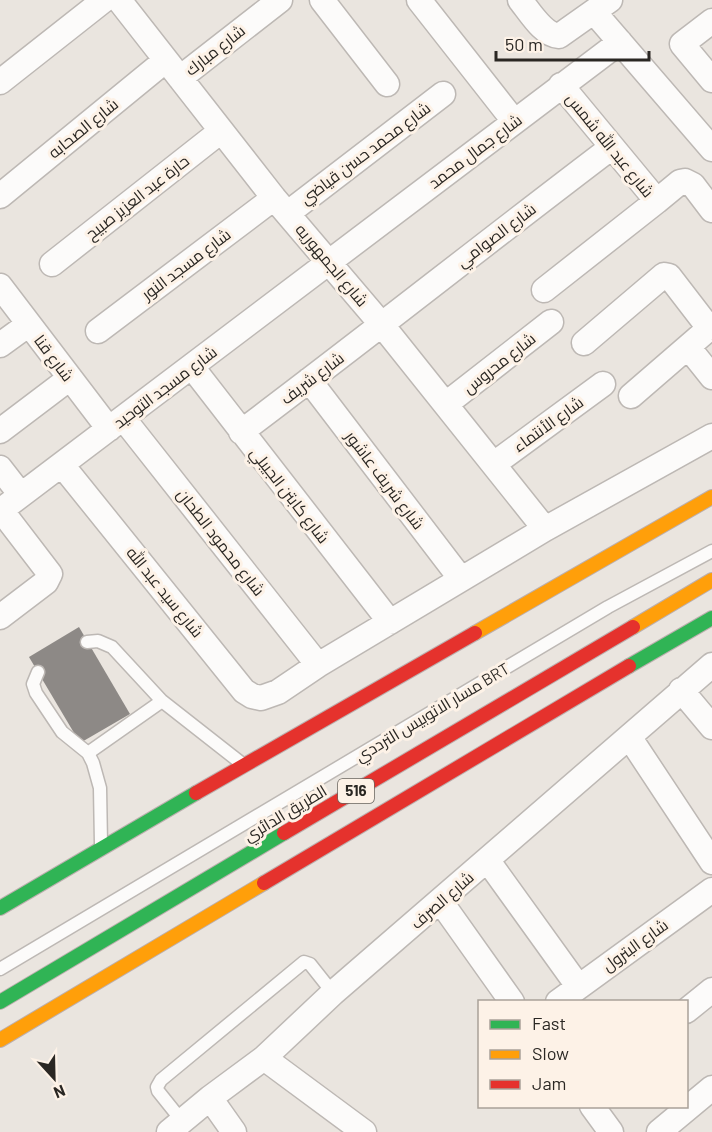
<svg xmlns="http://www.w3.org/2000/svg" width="712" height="1132" viewBox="0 0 712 1132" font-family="Barlow,Cairo,sans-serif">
<rect width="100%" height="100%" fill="#eae5df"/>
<path fill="#8d8986" d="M79,627l51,87 -50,29 -51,-86z"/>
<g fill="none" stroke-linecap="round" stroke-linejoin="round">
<defs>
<path id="lane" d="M87,642l11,-1 14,6 50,54 79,62
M38,672l-5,12 3,9 26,39 26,21 5,10 7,25 1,56
M88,753l74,-52
M0,969l608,-362 104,-56
M182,1121l-24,-30 -1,-4 4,-7 143,-118 6,2 23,29"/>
<path id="street" d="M119,0l155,198 108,127 163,204
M322,0l65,84
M419,0l95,121
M520,0c10,12 23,35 39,36l51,-36
M594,12l118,137
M712,21l-30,23 30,36
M180,78l100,-78
M0,82l104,-82
M561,85l96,116 23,-19 5,-1 8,4 19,25
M0,196l166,-136
M288,213l155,-119
M52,264l169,-133
M0,286l109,143
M544,290l113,-89
M98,331l176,-133
M584,343l80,-68 5,1 40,52
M0,345l29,-21
M688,347l24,30
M192,367l198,255
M309,380l152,199
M631,396l81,-70
M446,404l105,-82
M123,418l195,247
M0,431l70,-53
M241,432c125,-94 247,-191 371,-285
M494,464l109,-80
M62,465l182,226 8,5 9,2 17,-6 40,-27 227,-136 167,-93
M0,468l21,27
M0,511l620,-469
M0,617l46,-35 4,-8 -49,-64
M681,690l31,37
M630,738l82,124
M488,861l90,125
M441,902l71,100
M558,1002l154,-112
M686,1011l26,-21
M264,1058l100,74
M210,1098l24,34
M592,1106l19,26
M169,1132l41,-34 54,-40 69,-65 379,-328
M659,1132l53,-44"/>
<path id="fast" d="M629,666l83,-48
M0,908l196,-115
M0,1002l284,-169"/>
<path id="slow" d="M633,627l79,-47
M475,633l237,-136
M0,1040l264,-157"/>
<path id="jam" d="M196,793l279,-160
M284,833l349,-206
M264,883l365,-217"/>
</defs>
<use href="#lane" stroke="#bdb8b4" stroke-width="15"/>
<use href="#street" stroke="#bdb8b4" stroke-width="27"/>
<use href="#fast" stroke="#bcafae" stroke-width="16"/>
<use href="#slow" stroke="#bcafae" stroke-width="16"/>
<use href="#jam" stroke="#bcafae" stroke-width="16"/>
<use href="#lane" stroke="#fcfbfa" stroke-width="12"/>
<use href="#street" stroke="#fcfbfa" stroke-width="24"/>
<use href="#fast" stroke="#30b455" stroke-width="14"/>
<use href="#slow" stroke="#ff9f0a" stroke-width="14"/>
<use href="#jam" stroke="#e5322d" stroke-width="14"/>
</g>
<g text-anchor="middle" stroke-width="6" stroke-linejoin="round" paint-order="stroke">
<rect fill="#fdf2e7" stroke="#69645e" stroke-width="1.5" x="338" y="779" width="36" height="24" rx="4.5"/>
<g font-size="15" font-weight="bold" fill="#2a2723">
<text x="356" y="796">516</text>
</g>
<g font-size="16" fill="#2a2723" stroke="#fdf2e7">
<text transform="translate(215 50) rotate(-38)" y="6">شارع مبارك</text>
<text transform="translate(83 128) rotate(-39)" y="6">شارع الصحابه</text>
<text transform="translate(610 145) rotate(51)" y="6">شارع عبد الله شمس</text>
<text transform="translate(475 151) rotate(-37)" y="6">شارع جمال محمد</text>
<text transform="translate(365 153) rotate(-37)" y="6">شارع محمد حسن قياضي</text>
<text transform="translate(137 197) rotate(-38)" y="6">حارة عبد العزيز صبيح</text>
<text transform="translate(496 235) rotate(-37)" y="6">شارع الصوامي</text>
<text transform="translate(186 264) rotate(-37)" y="6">شارع مسجد النور</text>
<text transform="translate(332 265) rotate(50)" y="6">شارع الجمهوريه</text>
<text transform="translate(54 358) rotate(53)" y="6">شارع قنا</text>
<text transform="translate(499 363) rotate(-38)" y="6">شارع محروس</text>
<text transform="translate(312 378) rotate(-37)" y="6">شارع شريف</text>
<text transform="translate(165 387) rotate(-37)" y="6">شارع مسجد التوحيد</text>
<text transform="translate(548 424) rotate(-36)" y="6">شارع الأنتماء</text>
<text transform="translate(385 480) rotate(53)" y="6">شارع شريف عاشور</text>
<text transform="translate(290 495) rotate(52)" y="6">شارع كابتن الجيبلي</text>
<text transform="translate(221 542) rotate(52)" y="6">شارع محمود الطحان</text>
<text transform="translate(165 592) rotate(51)" y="6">شارع سيد عبد الله</text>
<text transform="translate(432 712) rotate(-31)" y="6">مسار الاتوبيس الترددي BRT</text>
<text transform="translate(285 813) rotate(-31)" y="6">الطريق الدائري</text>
<text transform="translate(442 900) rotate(-41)" y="6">شارع الصرف</text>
<text transform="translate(635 945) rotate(-36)" y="6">شارع البترول</text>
</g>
</g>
<rect x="478" y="1000" width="210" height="108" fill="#fdf2e7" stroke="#a9a199" stroke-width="1.5"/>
<rect x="490" y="1020" width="30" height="9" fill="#30b455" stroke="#a9a199" stroke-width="1.5"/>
<text x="532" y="1030" font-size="18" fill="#2a2723">Fast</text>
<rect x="490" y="1050" width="30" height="9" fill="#ff9f0a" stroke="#a9a199" stroke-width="1.5"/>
<text x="532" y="1060" font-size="18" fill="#2a2723">Slow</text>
<rect x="490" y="1080" width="30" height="9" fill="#e5322d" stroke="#a9a199" stroke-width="1.5"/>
<text x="532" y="1090" font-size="18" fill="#2a2723">Jam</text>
<g transform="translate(54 1078) rotate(158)" stroke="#fdf2e7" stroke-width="4.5" paint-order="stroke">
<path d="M0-4.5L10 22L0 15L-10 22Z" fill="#2a2723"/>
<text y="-9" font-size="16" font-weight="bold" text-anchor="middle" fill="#2a2723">N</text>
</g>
<path d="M496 51v9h153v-9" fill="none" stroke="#2a2723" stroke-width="3"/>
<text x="505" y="51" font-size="18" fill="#2a2723" stroke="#fdf2e7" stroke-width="4.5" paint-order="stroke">50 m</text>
</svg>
